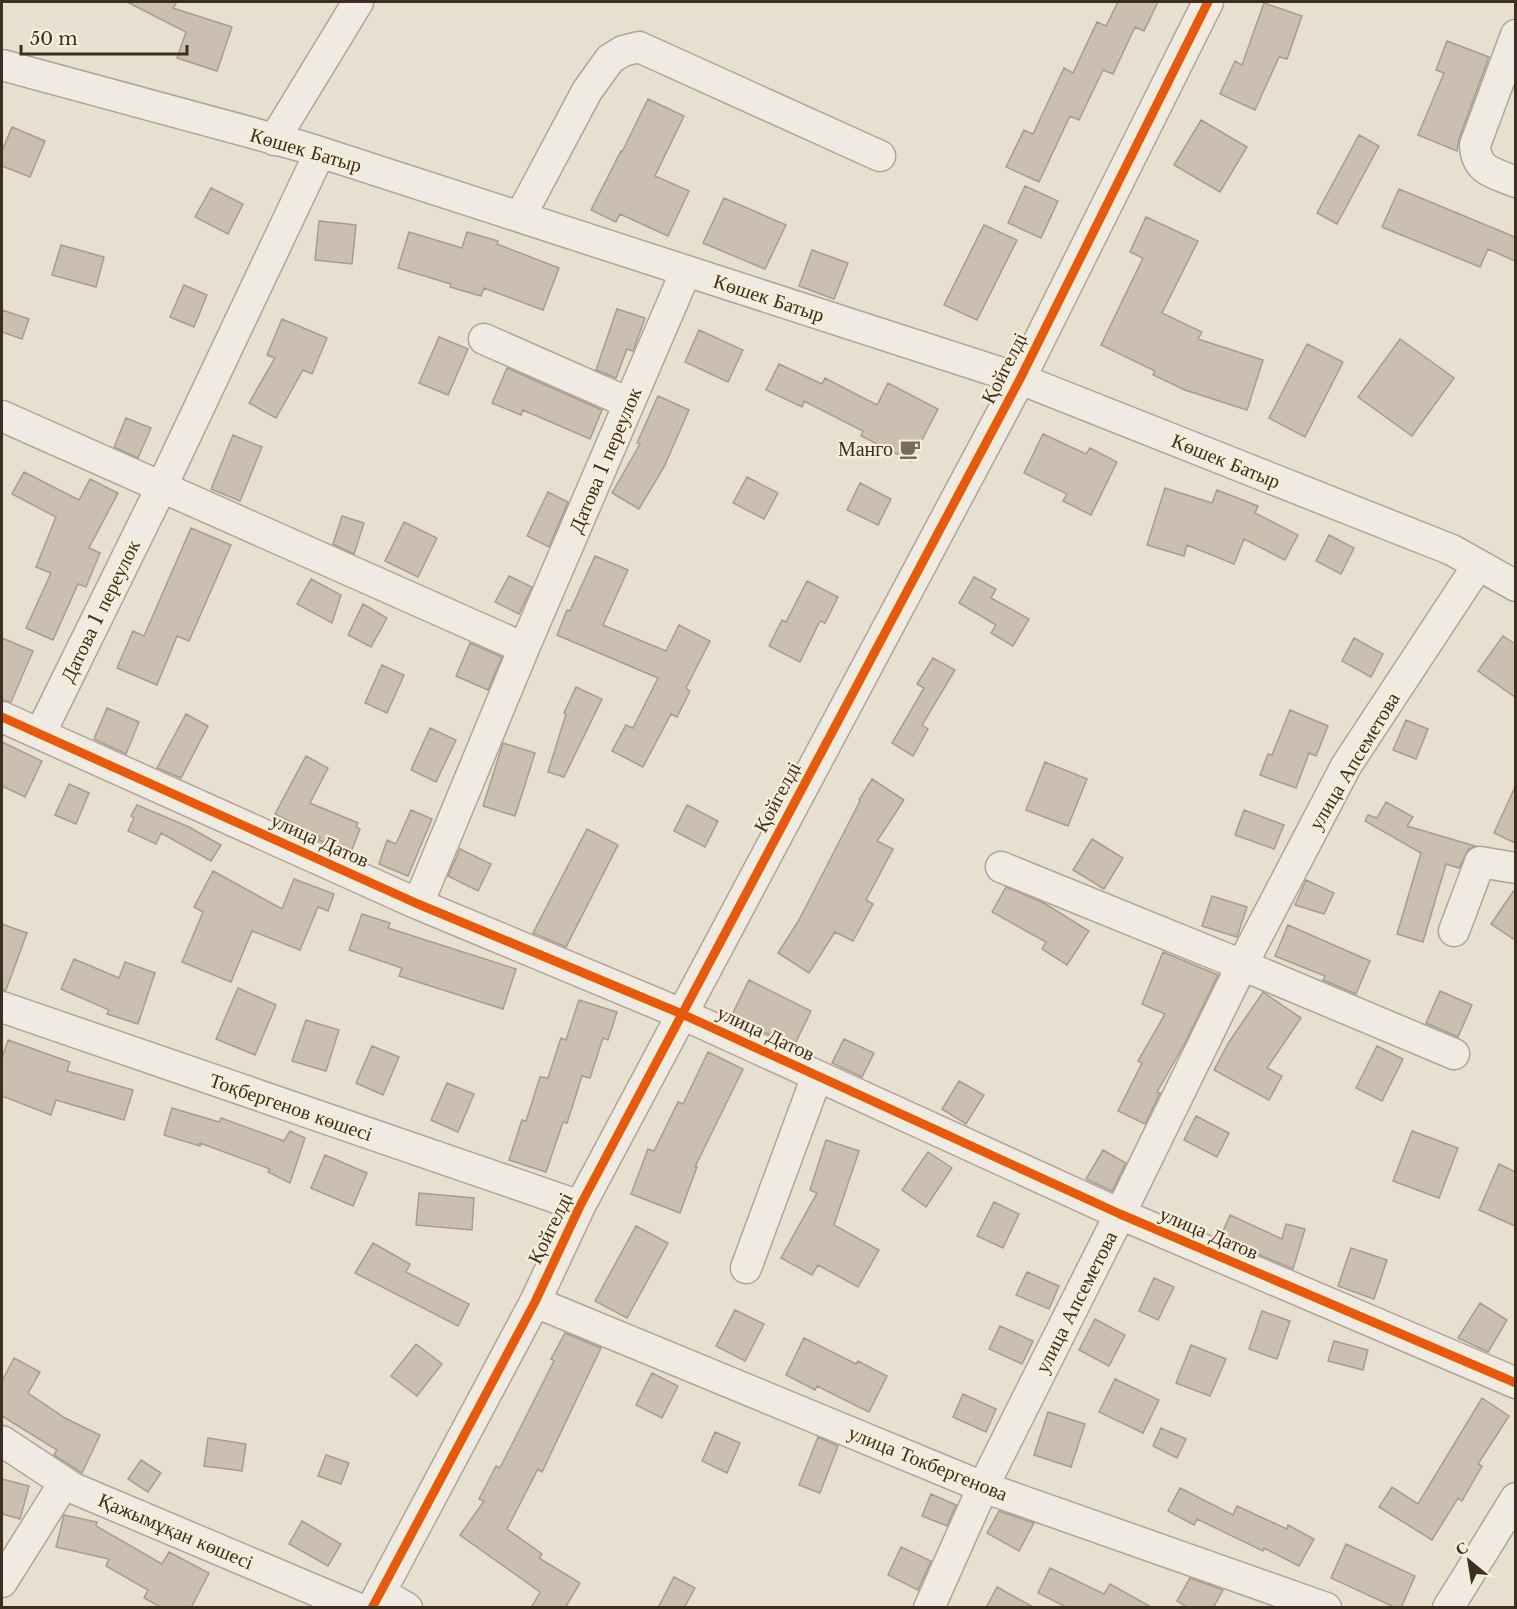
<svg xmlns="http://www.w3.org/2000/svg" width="1517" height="1609" viewBox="0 0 1517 1609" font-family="'Libre Baskerville',serif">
<rect width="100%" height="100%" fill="#e7e0d1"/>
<path fill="#cbbfb2" stroke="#a89c90" stroke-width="1.5" d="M127,2h50l-4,6 59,19 -15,44 -40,-13 9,-26z
M1118,2h40l-14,29 -9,-4 -22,47 -10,-4 -24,50 -9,-4 -31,66 -33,-15 18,-37 9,4 31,-66 9,5 24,-51 9,4z
M1264,3l38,13 -15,43 -8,-2 -24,53 -35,-16 15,-33 7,4z
M1447,41l42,16 -30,82 -2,12 -39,-16 26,-62 -8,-3z
M648,99l36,17 -29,60 34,15 -21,45 -48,-22 -4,8 -25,-12 30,-59 1,1z
M1201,120l46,27 -27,45 -46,-27z
M12,127l33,14 -15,36 -28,-11v-15z
M1359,135l20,11 -42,78 -20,-11z
M1025,186l33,15 -17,37 -33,-15z
M211,188l32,16 -15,30 -33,-17z
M1399,189l116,48v24l-27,-12 -8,18 -98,-40z
M724,198l62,27 -21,44 -62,-26z
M1146,217l52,24 -36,72 40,19 -4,7 65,21 -16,50 -62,-20 -32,-15 2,-4 -54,-26 42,-87 -13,-6z
M319,221l37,4 -4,39 -37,-4z
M984,225l33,15 -40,80 -33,-15z
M409,232l53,16 5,-16 31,9 -1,3 62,24 -16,42 -59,-22 -3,8 -31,-9 1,-3 -53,-16z
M61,245l43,12 -8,30 -44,-12z
M812,250l36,13 -14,36 -35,-13z
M184,285l23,10 -13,32 -24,-10z
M617,309l28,9 -12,33 -6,-2 -11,29 -20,-8z
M2,310l27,9 -7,20 -20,-7z
M282,319l45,19 -15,36 -9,-4 -27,48 -27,-15 26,-45 -8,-3z
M699,330l44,20 -15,32 -43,-20z
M439,337l29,12 -20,46 -29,-12z
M1400,339l54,39 -42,58 -54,-39z
M1307,344l36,18 -38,75 -36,-19z
M779,364l43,20 3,-6 52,27 11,-22 50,26 -27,52 -50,-25 2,-5 -59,-30 -2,6 -36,-17z
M507,368l95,42 -12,29 -67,-29 -2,5 -29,-12z
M658,396l31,14 -25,57 -25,42 -27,-16 28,-49 -3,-1z
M126,418l25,10 -13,30 -24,-11z
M1043,434l43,20 4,-6 27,14 -26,53 -28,-14 4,-7 -43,-21z
M233,435l29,12 -22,54 -29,-12z
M24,472l55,28 11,-21 28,14 -29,55 11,5 -14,34 -8,-3 -25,56 -27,-12 25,-55 -15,-6 20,-50 -44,-23z
M747,477l31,16 -14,26 -31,-16z
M860,483l31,16 -13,26 -31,-15z
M1165,488l47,15 5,-13 41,16 -3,7 43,22 -13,25 -41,-21 -10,25 -47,-19 -3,11 -37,-11z
M548,492l20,10 -19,45 -22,-11z
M342,516l22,7 -10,31 -21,-10z
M404,522l33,16 -19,39 -33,-16z
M191,528l40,17 -42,96 -12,-5 -20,49 -40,-17 16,-37 11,5z
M1329,535l25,13 -13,26 -25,-13z
M595,556l33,14 -25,55 63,26 13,-26 31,16 -24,47 4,3 -13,26 -6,-3 -28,53 -31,-16 14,-26 7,3 25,-50 -101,-43 10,-25 3,1z
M509,576l23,11 -13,27 -24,-12z
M974,577l22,12 -5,9 38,21 -16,27 -22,-13 5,-8 -37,-22z
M311,579l30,16 -9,28 -35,-19z
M807,581l31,16 -13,26 -5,-2 -20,41 -31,-16 13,-26 4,2z
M363,604l24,14 -16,29 -23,-12z
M1503,636l12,8v53l-37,-26z
M2,638l31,13 -22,51 -9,-2z
M1354,638l29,16 -12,23 -29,-16z
M470,643l32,14 -14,33 -32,-14z
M933,658l22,12 -33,55 6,4 -15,27 -21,-13 32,-55 -7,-4z
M382,665l22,10 -17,38 -22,-10z
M576,687l26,12 -38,78 -16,-5 18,-58 -2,-1z
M107,708l32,14 -13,32 -32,-15z
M1290,710l38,16 -12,30 -7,-3 -13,35 -36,-13 8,-21 4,1z
M186,714l22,12 -27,52 -24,-10z
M1406,720l22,9 -12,30 -23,-9z
M430,728l26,12 -20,42 -25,-12z
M2,742l40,19 -17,36 -23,-11z
M503,743l32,10 -20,63 -32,-10z
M306,756l22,12 -18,35 48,20 -2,4 4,2 -9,23 -5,-1v1l-27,-12 1,-3 -45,-23z
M1045,762l42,17 -19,47 -42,-16z
M872,779l32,21 -27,41 16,8 -27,51 7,4 -20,37 -18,-9 -26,41 -31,-20 21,-33 61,-119 -1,-1z
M69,784l20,9 -13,31 -21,-9z
M1515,787v56l-21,-10z
M1386,802l27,15 -6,9 68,20 -7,4 -9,18 -13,-4 -23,78 -26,-8 24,-81 -56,-32 3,-6 9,3z
M137,805l52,22 32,18 -10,16 -50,-28 -5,11 -28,-13 6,-13 -3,-2z
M687,805l31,16 -13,26 -31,-16z
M411,810l21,9 -24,57 -29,-12 8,-24 9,4z
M1244,810l40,15 -10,24 -39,-14z
M587,829l31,16 -52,102 -33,-14z
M1092,839l31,19 -19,31 -31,-19z
M460,849l31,15 -13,27 -30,-15z
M213,871l69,38 12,-30 40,15 -6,17 -10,-4 -18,43 -48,-19 -21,51 -49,-20 21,-50 -9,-5z
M1306,880l28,13 -10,21 -29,-9z
M1006,887l38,16 45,28 -22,34 -25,-16 4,-7 -54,-30z
M1515,889v51l-24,-16z
M1212,896l35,11 -10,30 -35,-11z
M362,914l28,9 -2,5 128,41 -13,40 -104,-33 3,-8 -53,-18z
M2,924l25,9 -21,57h-4z
M1288,925l82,36 -14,33 -33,-14 2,-4 -50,-20z
M1163,952l55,23 -33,68 -28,49 3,1 -15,31 -27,-13 24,-48 -4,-2 27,-47 -23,-10z
M74,959l45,19 6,-16 30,11 -17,51 -31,-10 2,-4 -48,-21z
M749,980l62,31 -17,35 -63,-29z
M238,988l38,17 -21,50 -39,-16z
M1440,991l32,14 -14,32 -32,-14z
M1263,992l38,26 -34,50 15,8 -13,24 -55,-30 15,-28z
M579,1000l38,12 -9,28 -5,-2 -13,40 -8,-2 -15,47 -4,-1 -17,50 -37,-12 13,-40 4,1 14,-44 8,1 13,-40 5,2z
M306,1020l33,10 -13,41 -34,-10z
M844,1039l30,14 -12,24 -30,-14z
M8,1040l62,22 -3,9 66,19 -9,30 -68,-20 -5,15 -49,-19v-38z
M372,1046l27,11 -16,38 -27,-12z
M1377,1046l26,13 -21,42 -26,-13z
M708,1052l35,17 -48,98h2l-17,46 -49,-19 17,-45 6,2 24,-49 5,2z
M959,1081l25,14 -18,29 -24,-15z
M447,1083l27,11 -16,38 -27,-12z
M172,1108l47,14 2,-4 63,23 6,-10 15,7 -15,45 -22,-11 2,-3 -70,-26v3l-36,-11z
M1196,1116l33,17 -12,24 -33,-17z
M1412,1131l46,17 -19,50 -46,-17z
M826,1140l33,11 -25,74 45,25 -21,37 -40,-22 -6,10 -31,-17 36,-65 -7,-3z
M1103,1150l23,13 -14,28 -26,-12z
M928,1152l24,16 -26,39 -24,-17z
M325,1155l42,18 -14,33 -42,-18z
M1499,1164l16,8v54l-36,-16z
M419,1193l55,5 -2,32 -56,-5z
M994,1202l25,12 -16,34 -26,-12z
M1230,1215l52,24 4,-15 19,5 -12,40 -73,-31z
M636,1226l32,17 -41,75 -32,-17z
M373,1243l37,21 -4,8 63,32 -11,22 -103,-53z
M1351,1248l36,12 -13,39 -36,-13z
M1027,1272l32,14 -10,23 -33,-14z
M1154,1278l20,9 -16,33 -19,-9z
M1480,1303l27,17 -19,32 -30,-14z
M735,1310l29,14 -19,37 -29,-15z
M1262,1311l28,10 -13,38 -28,-10z
M1095,1319l30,16 -16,31 -30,-16z
M1000,1326l33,15 -11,23 -33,-15z
M565,1333l36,15 -59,124 -4,-3 -31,60 35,25 -3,4 41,25 -15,25h-34l9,-16 -80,-57 24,-34 -5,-2 17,-33 4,2 54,-107 -3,-2z
M804,1338l52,26 2,-3 29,15 -18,36 -52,-26 -2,4 -29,-15z
M1334,1341l34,9 -5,20 -35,-9z
M416,1344l26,20 -25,32 -26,-20z
M1191,1345l35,14 -16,37 -34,-13z
M14,1358l26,14 -12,21 37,25 35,17 -18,38 -28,-18 3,-5 -55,-34v-35z
M652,1373l26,13 -16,32 -26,-13z
M1115,1379l44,21 -16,33 -44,-21z
M963,1394l33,15 -10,23 -33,-15z
M1482,1398l27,18 -31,48 4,2 -20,35 -4,-3 -26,42 -53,-33 13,-20 26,17z
M1048,1412l37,12 -14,43 -37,-12z
M1161,1428l25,11 -9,19 -24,-12z
M715,1432l25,11 -13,30 -25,-12z
M818,1437l20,9 -18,47 -21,-8z
M208,1438l38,6 -4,27 -38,-5z
M326,1455l23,8 -8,21 -23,-8z
M141,1460l20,13 -13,19 -20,-13z
M2,1479l27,7 -9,33 -18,-5z
M1180,1488l53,27 4,-9 50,23 1,-4 26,14 -15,27 -35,-18 -1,3 -66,-32 -3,6 -26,-14z
M931,1494l25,11 -9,21 -25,-10z
M999,1511l35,12 -15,28 -32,-18z
M64,1515l33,7 -1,4 66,38 7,-12 40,21 -18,35h-29l-18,-10 4,-8 -42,-24 3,-7 -53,-12z
M302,1521l39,23 -13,22 -39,-22z
M1346,1544l69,32 -14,32h-5l-65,-30z
M901,1547l30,14 -13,29 -30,-15z
M1050,1568l54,26 6,-10 43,24h-85l-30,-15z
M674,1577l21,11 -11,20h-26z
M1190,1578l33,12 -10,18h-25l-11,-7z
M997,1587l38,21h-49z"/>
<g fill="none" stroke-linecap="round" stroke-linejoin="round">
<defs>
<path id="minor" d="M1516,35l-41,110c1,27 20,28 41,37
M2,65l302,82 716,232 432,171 64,36
M274,140l84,-138
M520,217l67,-126 23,-32 13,-8 16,-4 241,109
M484,339l145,64
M2,416l522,232
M2,717l416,187 264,110 438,200 396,169
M40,734l121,-246 159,-336
M1001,867l241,98 212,89
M418,904l106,-256 162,-377
M1454,931l26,-69 36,6
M2,1007l578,199
M746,1268l71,-192
M535,1302l448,185 343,121
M2,1441l71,47 284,120
M2,1582l62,-99
M381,1593l26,15
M372,1608l163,-306 45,-96 440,-827 188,-377
M929,1608l54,-121 137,-273 122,-249 104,-199 132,-201
M1448,1608l68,-110"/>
</defs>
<use href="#minor" stroke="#ada599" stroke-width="33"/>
<use href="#minor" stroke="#efebe3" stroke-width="30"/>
<defs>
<path id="cycleway" d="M2,717l416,187 264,110 438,200 396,169
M372,1608l163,-306 45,-96 440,-827 188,-377"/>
</defs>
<use href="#cycleway" stroke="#f7eed8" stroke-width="13"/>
<use href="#cycleway" stroke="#e8590c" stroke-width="9"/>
</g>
<defs>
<symbol id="cafe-bare" viewBox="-9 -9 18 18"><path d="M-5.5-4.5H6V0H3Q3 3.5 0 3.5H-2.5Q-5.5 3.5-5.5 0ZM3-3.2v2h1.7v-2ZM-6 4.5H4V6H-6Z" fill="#786c5e" stroke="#f7eed8" stroke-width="2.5" paint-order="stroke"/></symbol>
</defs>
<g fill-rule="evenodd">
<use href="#cafe-bare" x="895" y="434" width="30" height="30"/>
</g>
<g text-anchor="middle" stroke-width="4.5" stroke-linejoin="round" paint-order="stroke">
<g font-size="20" fill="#3d2e20" stroke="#f7eed8">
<text transform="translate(306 150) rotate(16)" y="7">Көшек Батыр</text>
<text transform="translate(769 298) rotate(18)" y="7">Көшек Батыр</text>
<text transform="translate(1004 368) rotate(-63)" y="7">Қойгелді</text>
<text transform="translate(605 460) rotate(-67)" y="7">Датова 1 переулок</text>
<text transform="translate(1226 461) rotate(22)" y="7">Көшек Батыр</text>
<text transform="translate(100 611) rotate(-64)" y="7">Датова 1 переулок</text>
<text transform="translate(1354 761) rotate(-59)" y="7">улица Апсеметова</text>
<text transform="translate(777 797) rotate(-62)" y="7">Қойгелді</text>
<text transform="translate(320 840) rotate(24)" y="7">улица Датов</text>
<text transform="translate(766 1033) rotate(25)" y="7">улица Датов</text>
<text transform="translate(291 1107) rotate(19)" y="7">Тоқбергенов көшесі</text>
<text transform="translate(550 1228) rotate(-64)" y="7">Қойгелді</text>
<text transform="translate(1209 1233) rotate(23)" y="7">улица Датов</text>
<text transform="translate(1076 1302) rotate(-63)" y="7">улица Апсеметова</text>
<text transform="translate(928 1463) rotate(22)" y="7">улица Токбергенова</text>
<text transform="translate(176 1531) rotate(23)" y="7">Қажымұқан көшесі</text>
</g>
<g font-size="20" fill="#3d2e20" stroke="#f7eed8" text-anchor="end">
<text x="893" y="456">Манго</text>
</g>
</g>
<rect width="1517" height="1609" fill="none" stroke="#3d2e20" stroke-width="6"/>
<g transform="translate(1469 1561) rotate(330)" stroke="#f7eed8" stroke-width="4.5" paint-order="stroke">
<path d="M0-4.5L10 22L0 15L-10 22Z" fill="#3d2e20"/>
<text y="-9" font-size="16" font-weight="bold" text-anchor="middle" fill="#3d2e20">С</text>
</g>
<path d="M21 45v9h166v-9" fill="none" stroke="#3d2e20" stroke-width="3"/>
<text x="30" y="45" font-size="18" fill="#3d2e20" stroke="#f7eed8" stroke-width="4.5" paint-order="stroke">50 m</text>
</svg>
